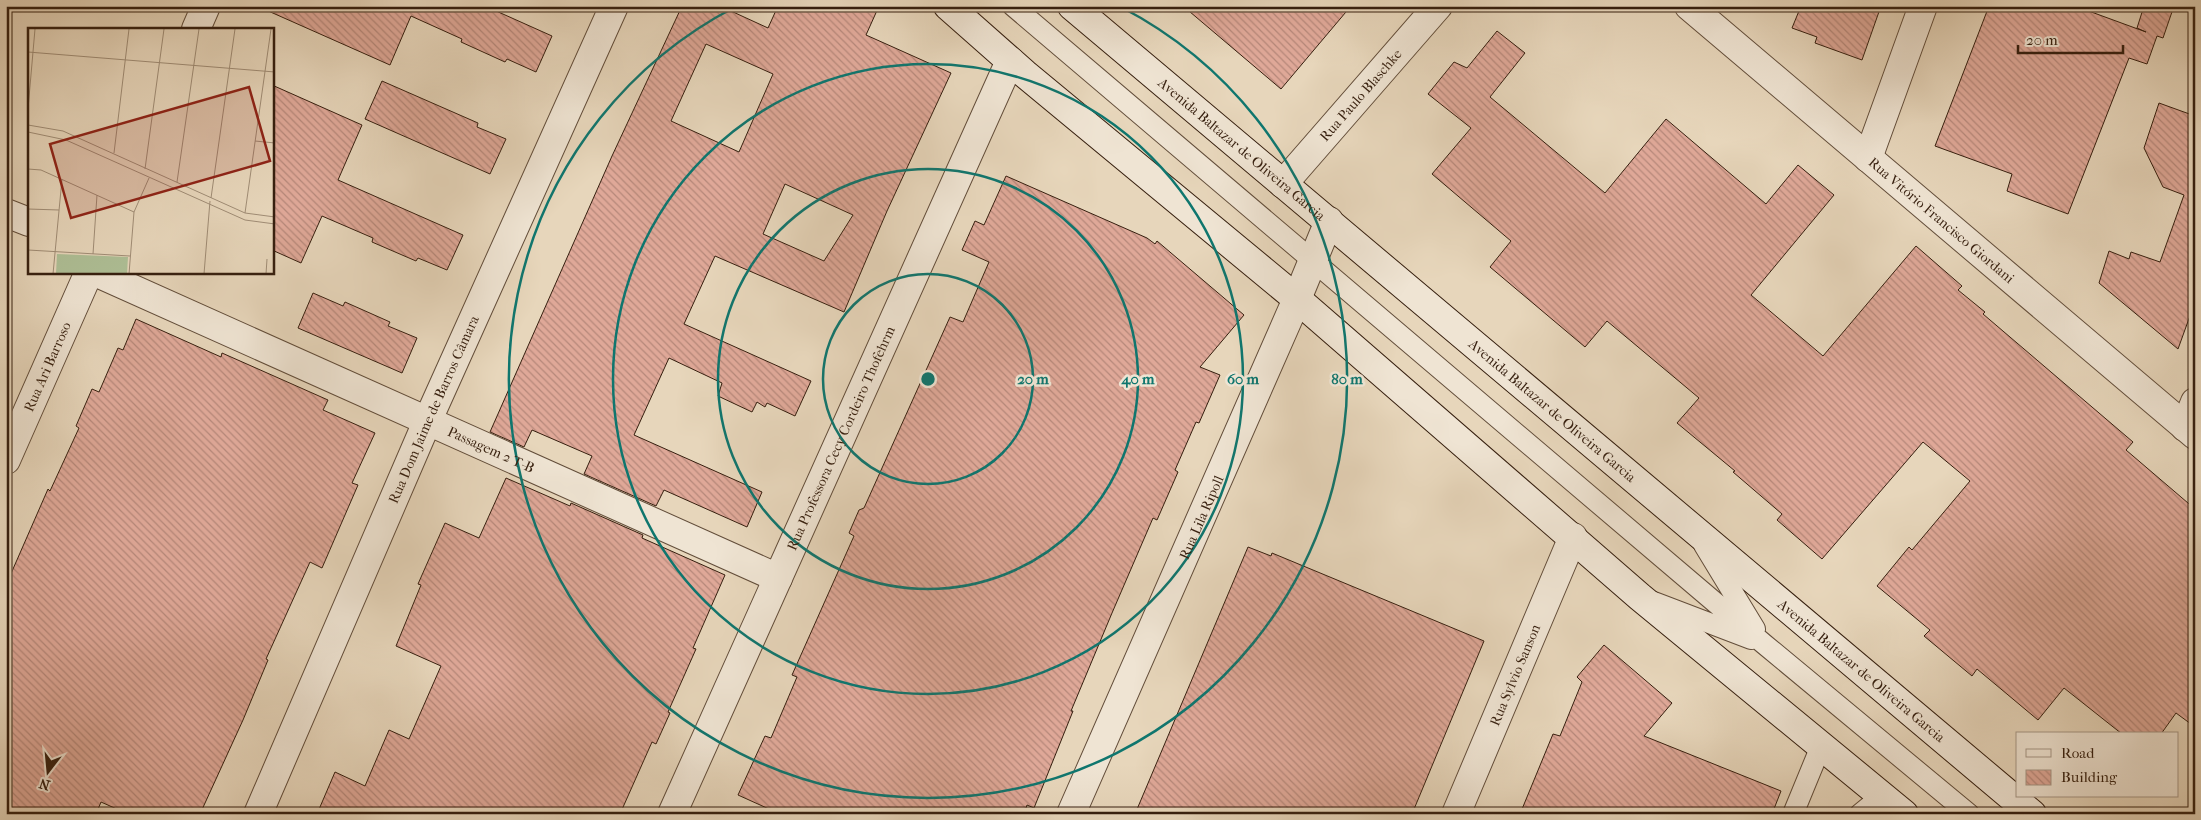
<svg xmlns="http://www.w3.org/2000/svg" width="2201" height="820" viewBox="0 0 2201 820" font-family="'IM FELL French Canon',serif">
<defs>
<pattern id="building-back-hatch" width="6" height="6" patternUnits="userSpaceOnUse" patternTransform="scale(1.25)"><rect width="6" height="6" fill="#dfa898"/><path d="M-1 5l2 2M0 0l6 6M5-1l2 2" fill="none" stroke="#b6887a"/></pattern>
</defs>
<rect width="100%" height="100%" fill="#e7d6bb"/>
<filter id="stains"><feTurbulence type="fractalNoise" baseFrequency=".004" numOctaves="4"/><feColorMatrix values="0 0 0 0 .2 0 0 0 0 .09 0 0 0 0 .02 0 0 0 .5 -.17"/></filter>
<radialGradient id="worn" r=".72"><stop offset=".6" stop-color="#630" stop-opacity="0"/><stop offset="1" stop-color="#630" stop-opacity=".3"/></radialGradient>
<path fill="url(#building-back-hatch)" stroke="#361f0f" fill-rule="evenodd" d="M257,6h228l67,30 -16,36 -29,-13 -2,3 -44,-20 1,-3 -51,-23 -21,49z
M682,6h38l48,22 10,-22h101l-13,29 85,38 -64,138 -43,101 -129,-56 -31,68 127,57 -16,35 -28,-13 -2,4 -8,-5 -5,10 -34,-16 4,-13 -53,-25 -35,77 128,57 -15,35 -83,-37 -8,16 -72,-32 8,-18 -60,-26 -8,17 -34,-15 122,-276zM706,44l67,30 -34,78 -68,-31zM785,184l68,31 -29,46 -61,-27z
M1183,6h168l-70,83z
M1801,6h80l-19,54 -47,-17 2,-6 -25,-9z
M1989,6h86l71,26 -9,-4 7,-22h30l-11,32 -6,-2 -10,28 -18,-6 -61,156 -61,-23 5,-17 -77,-28z
M1497,31l28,22 -35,44 115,96 61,-74 100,85 32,-39 36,30 -83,100 72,61 93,-110 46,40 -4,4 27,22 -2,2 150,128 -7,8 69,59v218l-19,-14 -15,21h-39l-58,-46 -26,32 -61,-51 -5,7 -48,-40 6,-6 -53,-44 32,-39 3,3 58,-69 -47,-39 -101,117 -45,-39 5,-6 -49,-42 2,-1 -58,-48 22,-25 -92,-77 -22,26 -95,-80 21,-26 -79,-67 39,-46 -43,-34 26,-32 13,6z
M382,81l96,42 -1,4 29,12 -16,35 -125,-55z
M272,85l90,40 -24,55 125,55 -16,35 -29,-12 -2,3 -44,-19 1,-4 -51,-22 -21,47 -29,-13z
M2159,103l36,13v186l-17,47 -79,-66 10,-32 20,8 2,-7 29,10 24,-67 -21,-8 -19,-39z
M1006,176l141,62 8,6 2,-3 87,74 -44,52 20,8 -21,48 -3,-1 -21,48 3,2 -21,48 -4,-2 -41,95 -41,98h2l-39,97 -7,-3 -3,9h-244l-42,-19 27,-59 6,2 26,-61 -5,-2 62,-139 -5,-3 10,-23 5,-2 86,-191 13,5 26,-60 -27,-12 13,-29 9,4z
M313,293l30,13 2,-4 45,20 -2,4 29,12 -15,35 -104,-45z
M136,319l85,38 1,-4 106,47 -5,10 52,23 -23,50 6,2 -36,83 -12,-6 -44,97 2,1 -25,60 -43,94h-72l-27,-12 -5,12h-71l-19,-9v-220l42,-96 2,2 29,-63 -3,-2 16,-37 7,3 19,-44 5,2z
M506,478l64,28 1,-3 72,32 -1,3 83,37 -32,73 3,1 -28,63 2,1 -14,31 -4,-2 -32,72h-303l18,-42 30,14 24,-56 20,9 32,-73 -45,-20 25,-61 -3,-1 27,-61 34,15z
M1248,547l23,9 1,-3 212,88 -72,173h-277z
M1604,645l68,58 -28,33 137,55 -9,23h-252l33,-80 7,2 22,-54 -5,-5z"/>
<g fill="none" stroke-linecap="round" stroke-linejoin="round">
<defs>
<path id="service" d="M1013,6l751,638 205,170
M1704,545l51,84
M1654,602l97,37
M1793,814l28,-68
M1860,814l22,-18"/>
<g id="pedestrian">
<path id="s1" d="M95,272l683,306"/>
</g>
<g id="minor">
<path id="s2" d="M1689,6l506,429"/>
<path d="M196,29l10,-23"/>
<path d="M1868,158l55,-152"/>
<path id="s3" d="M1283,184l155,-178"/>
<path d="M6,213l23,9"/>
<path d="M2185,427l10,-25"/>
<path id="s4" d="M6,460l83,-188"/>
<path id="s5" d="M672,814l338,-753"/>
<path id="s6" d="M1456,814l117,-277"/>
</g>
<g id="tertiary">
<path id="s7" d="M258,814l169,-392 187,-416"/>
<path id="s8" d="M1071,814l226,-515 32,-78"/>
</g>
<g id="secondary">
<path d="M948,6l77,68 272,225 343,298 264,217"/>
<path id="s9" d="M1072,6l960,808"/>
</g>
</defs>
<use href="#service" stroke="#624d3a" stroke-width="22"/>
<use href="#pedestrian" stroke="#624d3a" stroke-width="30"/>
<use href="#minor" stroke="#624d3a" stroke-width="30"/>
<use href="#tertiary" stroke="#624d3a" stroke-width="30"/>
<use href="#secondary" stroke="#361f0f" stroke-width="30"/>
<use href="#service" stroke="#efe4d3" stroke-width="20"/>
<use href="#pedestrian" stroke="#efe4d3" stroke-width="28"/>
<use href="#minor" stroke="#efe4d3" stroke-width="28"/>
<use href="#tertiary" stroke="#efe4d3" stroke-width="28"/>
<use href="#secondary" stroke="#efe4d3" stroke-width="28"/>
</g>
<g fill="none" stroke="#0f766e" stroke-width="2.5">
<circle cx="928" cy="379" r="105"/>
<circle cx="928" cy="379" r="210"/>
<circle cx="928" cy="379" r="315"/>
<path d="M1121 7A419 419 0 1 1 735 7"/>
</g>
<g text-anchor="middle" stroke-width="5" stroke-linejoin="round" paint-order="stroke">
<g font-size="14" fill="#361f0f" stroke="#efe4d3">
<text dy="5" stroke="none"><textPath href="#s3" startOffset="118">Rua Paulo Blaschke</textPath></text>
<text dy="5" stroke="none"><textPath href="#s9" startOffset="222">Avenida Baltazar de Oliveira Garcia</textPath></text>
<text dy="5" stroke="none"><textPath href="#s2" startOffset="331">Rua Vitório Francisco Giordani</textPath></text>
<text dy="5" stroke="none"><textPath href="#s4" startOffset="102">Rua Ari Barroso</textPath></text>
<text dy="5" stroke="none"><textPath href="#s7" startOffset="441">Rua Dom Jaime de Barros Câmara</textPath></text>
<text dy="5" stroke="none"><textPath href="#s9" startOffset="628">Avenida Baltazar de Oliveira Garcia</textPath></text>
<text dy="5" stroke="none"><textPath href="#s5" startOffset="412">Rua Professora Cecy Cordeiro Thofehrm</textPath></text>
<text dy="5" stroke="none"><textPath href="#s1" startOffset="434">Passagem 2 T-B</textPath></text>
<text dy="5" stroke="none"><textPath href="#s8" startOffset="324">Rua Lila Ripoll</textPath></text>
<text dy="5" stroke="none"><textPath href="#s9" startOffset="1032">Avenida Baltazar de Oliveira Garcia</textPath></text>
<text dy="5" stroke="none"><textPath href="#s6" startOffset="151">Rua Sylvio Sanson</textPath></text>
</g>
</g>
<g transform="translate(28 28)">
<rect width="246" height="246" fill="#e7d6bb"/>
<path d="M29,226l71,3 -1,17h-71z" fill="#aebf96"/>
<path fill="none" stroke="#a08d76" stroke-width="1" d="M0,24l247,20M0,81l7,-80M0,97l35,6 182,82 30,4M0,104l38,8 179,80 30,4M227,113l20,2M86,125l15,-124M0,141l13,1 93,42M117,141l19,-140M149,154l22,-153M183,170l24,-169M0,181l31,1M217,185l26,-184M0,222l102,6M65,226l4,-59M25,246l9,-95M101,246l5,-62 15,-34M176,246l6,-73M238,246l1,-15"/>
<path fill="#8f2418" fill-opacity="0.15" stroke="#8f2418" stroke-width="2.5" d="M221,59l21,74 -199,57 -21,-74z"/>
<rect width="246" height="246" fill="none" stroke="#361f0f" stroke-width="2.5"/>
</g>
<circle cx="928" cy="379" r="8" fill="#0f766e" stroke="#efe4d3" stroke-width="2.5"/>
<g font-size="15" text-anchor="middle" font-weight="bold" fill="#0f766e" stroke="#efe4d3" stroke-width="5" stroke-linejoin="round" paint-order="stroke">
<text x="1033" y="384">20 m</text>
<text x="1138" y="384">40 m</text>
<text x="1243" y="384">60 m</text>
<text x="1347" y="384">80 m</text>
</g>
<rect width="2201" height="820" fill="none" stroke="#e7d6bb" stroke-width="25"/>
<rect x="8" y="8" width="2186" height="805" fill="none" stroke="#361f0f" stroke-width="2.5"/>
<rect x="12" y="12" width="2176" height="795" fill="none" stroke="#361f0f"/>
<rect x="2016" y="732" width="162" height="65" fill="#efe4d3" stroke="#a59585"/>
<rect x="2026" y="749" width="25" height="8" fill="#efe4d3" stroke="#a59585"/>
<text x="2061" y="758" font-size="15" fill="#361f0f">Road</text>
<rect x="2026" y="770" width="25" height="15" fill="url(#building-back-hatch)" stroke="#a59585"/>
<text x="2061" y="782" font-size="15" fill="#361f0f">Building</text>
<g transform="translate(48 772) rotate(196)" stroke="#efe4d3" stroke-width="4" paint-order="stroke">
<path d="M0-4L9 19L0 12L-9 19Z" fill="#361f0f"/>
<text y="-8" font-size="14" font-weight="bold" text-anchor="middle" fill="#361f0f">N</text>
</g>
<path d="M2018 45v8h105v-8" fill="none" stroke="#361f0f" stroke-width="2.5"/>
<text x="2026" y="45" font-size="15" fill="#361f0f" stroke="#efe4d3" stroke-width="4" paint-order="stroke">20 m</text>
<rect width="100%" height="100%" filter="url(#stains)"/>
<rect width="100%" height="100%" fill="url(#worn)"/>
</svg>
